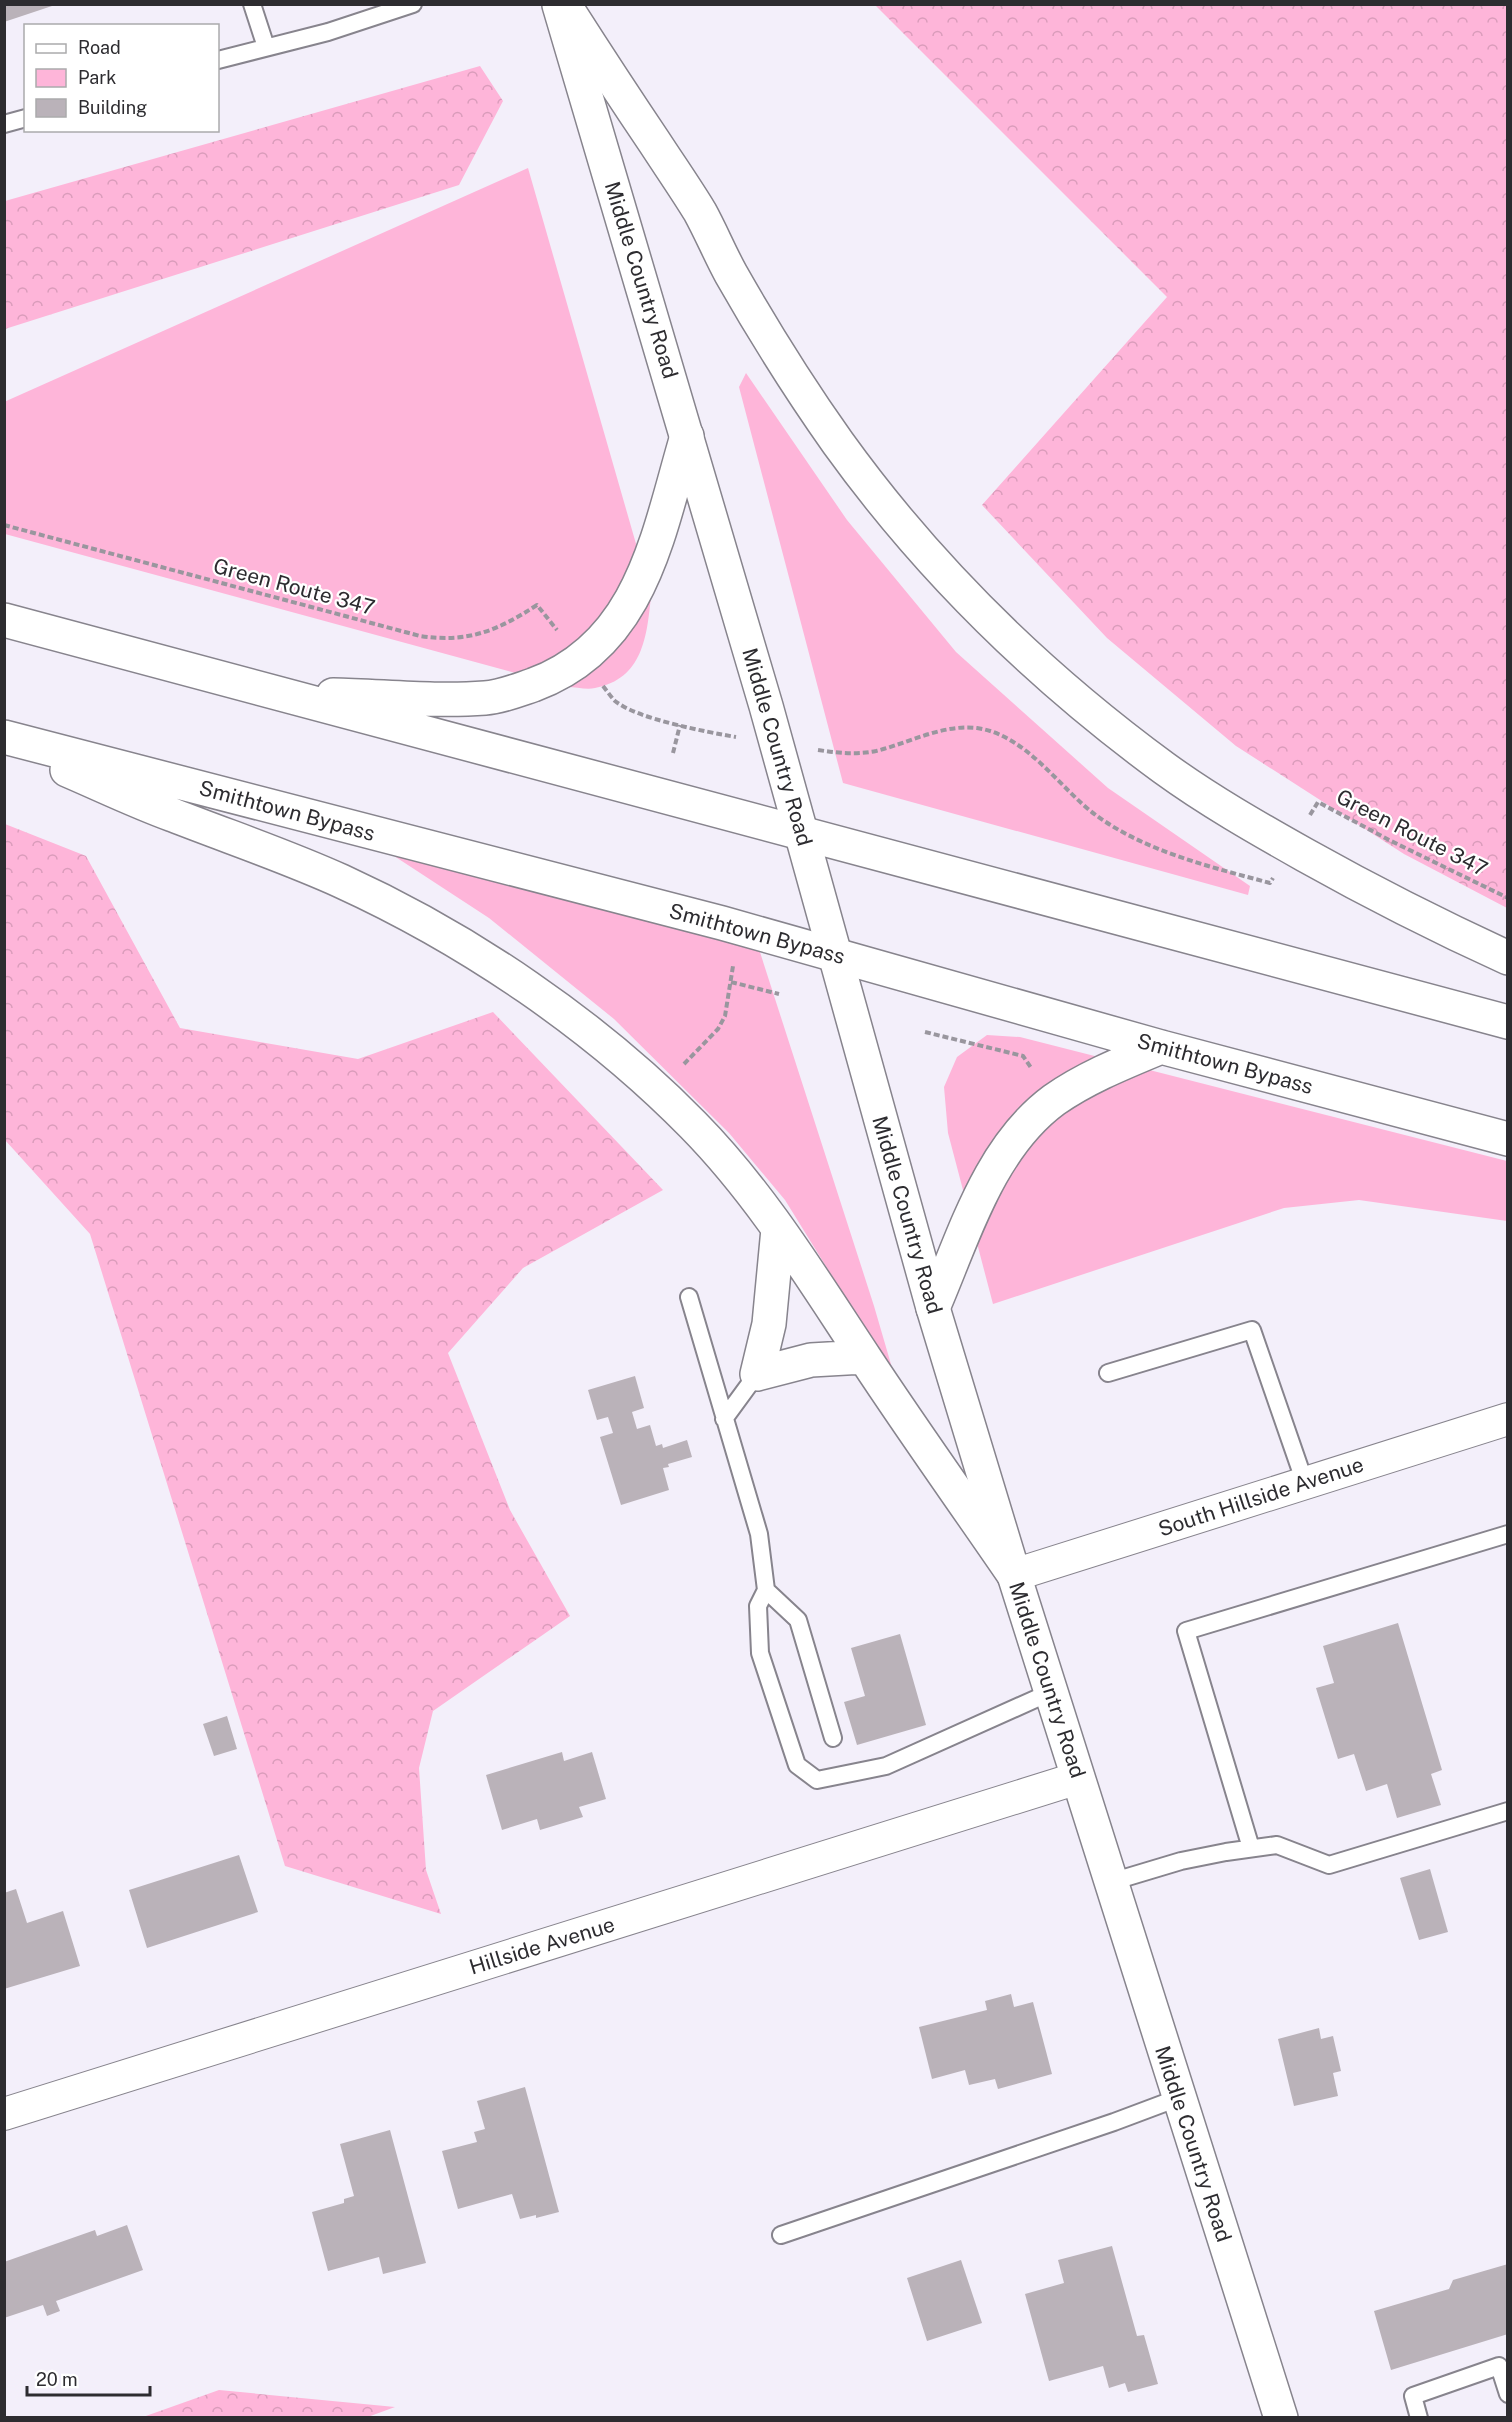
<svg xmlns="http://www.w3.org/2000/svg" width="1512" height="2422" viewBox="0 0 1512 2422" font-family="'Public Sans',sans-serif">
<defs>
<pattern id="forest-crowns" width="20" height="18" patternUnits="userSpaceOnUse" patternTransform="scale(1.5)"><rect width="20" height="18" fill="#feb5d9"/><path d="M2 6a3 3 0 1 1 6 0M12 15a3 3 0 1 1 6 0" fill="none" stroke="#da9cbb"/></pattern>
</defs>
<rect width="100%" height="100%" fill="#f3effa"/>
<path fill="#feb5d9" d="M528,168l123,428c-4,40 -8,83 -56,92 -8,2 -19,-1 -28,-1l-562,-153 -1,-132z
M746,373l101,147 109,132 152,136 142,98 -2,9 -405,-112 -104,-396z
M388,852l370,94 116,360 21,72 -110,-178 -56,-67 -115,-114 -125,-101z
M987,1035l33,2 487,124v60l-148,-21 -75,8 -291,96 -45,-171 -4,-46 13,-30z"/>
<path fill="url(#forest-crowns)" d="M875,5h632v903l-103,-54 -168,-108 -129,-108 -125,-133 185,-208z
M480,66l23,35 -44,84 -454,144v-128z
M5,824l81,32 94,172 178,31 135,-47 170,178 -140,78 -75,85 62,157 60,106 -137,95 -14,57 7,102 15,44 -156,-48 -195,-632 -85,-94z
M219,2390l176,17 -30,11 -222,-1z"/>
<path fill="#bab2b9" d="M4,4h51v1l-51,17z
M635,1376l9,32 -12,4 5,17 13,-4 6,21 6,-2 1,4 24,-8 5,17 -24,7 1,3 -6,1 6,22 -48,15 -21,-68 13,-4 -5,-16 -11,3 -9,-30z
M1398,1623l44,147 -11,4 10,31 -44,13 -10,-34 -21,7 -12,-37 -16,5 -22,-71 18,-5 -11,-37z
M900,1634l26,91 -69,20 -13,-43 21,-6 -14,-48z
M227,1716l10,33 -23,7 -11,-32z
M562,1752l2,9 28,-9 14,47 -27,8 4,10 -43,13 -3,-11 -35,11 -16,-55z
M239,1855l19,57 -111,36 -18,-58z
M1430,1869l18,63 -29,8 -19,-62z
M16,1889l11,34 36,-12 17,55 -76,23v-96z
M1011,1994l3,13 19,-5 19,72 -54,15 -3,-10 -26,6 -4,-15 -33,9 -13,-52 68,-17 -2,-9z
M1319,2028l2,11 12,-3 8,35 -8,2 5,23 -44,10 -16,-67z
M525,2087l34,125 -23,6v-3l-16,4 -8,-25 -54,15 -16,-58 35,-9 -3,-10 11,-3 -8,-28z
M390,2130l36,133 -43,11 -4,-17 -51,14 -16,-59 32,-9v-4l10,-3 -14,-52z
M127,2225l16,45 -87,31 4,10 -13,5 -4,-11 -39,13v-56l91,-32 2,6z
M1112,2246l25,90 7,-1 14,49 -30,8 -3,-9 -16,5 -6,-22 -54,15 -24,-87 39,-11 -6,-23z
M961,2260l21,63 -55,18 -20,-63z
M1508,2264v70l-117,36 -17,-59 75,-22 4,-9z"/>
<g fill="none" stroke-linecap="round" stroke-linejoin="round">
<defs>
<path id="service" d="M252,4l14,43
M218,60l110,-28 85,-28
M4,124l22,-6
M689,1297l70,237 7,56 32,30 35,118
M1108,1373l144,-43 53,153
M724,1419l33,-45
M766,1590l-8,16 2,47 37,112 20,15 69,-14 165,-74
M1251,1848l-65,-217 322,-97
M1111,1882l70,-21 45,-9 51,-7 52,20 179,-54
M781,2235l333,-113 64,-24
M1419,2418l-6,-22 86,-30 9,28"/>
<path id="minor" d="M1014,1575l494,-156
M4,2114l1074,-336"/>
<path id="primary" d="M559,5l207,701 167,602 81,267 267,843"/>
<path id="trunk" d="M564,4c30,47 60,93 91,139 15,23 31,46 45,69 11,20 20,42 31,62 33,58 68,114 107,169 90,125 202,234 326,325 44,32 93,60 141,87 66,37 133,71 203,103
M4,620l1504,402
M333,695c50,1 102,7 152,3 16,-1 33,-8 48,-13 109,-40 125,-151 154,-249
M4,737l718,186 439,124 347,92
M67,770c35,15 70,32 106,45 56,22 113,41 168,66 127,58 254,144 352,244 68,69 119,153 172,233 48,73 99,144 149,217
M933,1308c31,-72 56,-160 121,-208 33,-23 71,-38 107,-53
M757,1374l12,-50 9,-95
M757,1374l54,-14 53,-3"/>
</defs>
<use href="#service" stroke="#87848d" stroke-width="20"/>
<use href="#minor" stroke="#87848d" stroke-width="34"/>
<use href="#primary" stroke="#87848d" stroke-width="36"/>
<use href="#trunk" stroke="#87848d" stroke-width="36"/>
<path stroke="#99969e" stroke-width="4" stroke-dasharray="6 3" stroke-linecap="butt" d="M4,525l416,111c48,7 77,-5 117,-31l20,25
M603,686c4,5 8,11 12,15 22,18 92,31 121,36
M818,750c20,3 38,5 58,1 33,-8 66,-27 101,-23 50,7 83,61 120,88 50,36 114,51 173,67l3,-5
M673,753l7,-28
M1310,815l8,-13 71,38 119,58
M731,982l48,12
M925,1032l98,24 9,13
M684,1064l34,-35 7,-13 8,-50"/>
<use href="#service" stroke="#fff" stroke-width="16"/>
<use href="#minor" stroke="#fff" stroke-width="32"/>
<use href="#primary" stroke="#fff" stroke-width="33"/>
<use href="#trunk" stroke="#fff" stroke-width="33"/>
</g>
<g text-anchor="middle" stroke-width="4.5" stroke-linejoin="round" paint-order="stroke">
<g font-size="21" fill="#2d2c30" stroke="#fff">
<text transform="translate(641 280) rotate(73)" y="7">Middle Country Road</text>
<text transform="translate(294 587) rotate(15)" y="7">Green Route 347</text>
<text transform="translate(777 747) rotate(74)" y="7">Middle Country Road</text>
<text transform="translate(287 811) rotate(15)" y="7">Smithtown Bypass</text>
<text transform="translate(1412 833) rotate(27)" y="7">Green Route 347</text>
<text transform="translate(757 934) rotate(15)" y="7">Smithtown Bypass</text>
<text transform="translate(1225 1064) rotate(15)" y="7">Smithtown Bypass</text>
<text transform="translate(907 1215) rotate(74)" y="7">Middle Country Road</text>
<text transform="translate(1261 1497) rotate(-18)" y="7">South Hillside Avenue</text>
<text transform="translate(1047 1680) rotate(72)" y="7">Middle Country Road</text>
<text transform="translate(542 1946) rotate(-17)" y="7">Hillside Avenue</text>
<text transform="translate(1193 2144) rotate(72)" y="7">Middle Country Road</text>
</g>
</g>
<rect width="1512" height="2422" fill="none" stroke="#2d2c30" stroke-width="12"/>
<rect x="24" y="24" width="195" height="108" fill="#ffffff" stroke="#ababac" stroke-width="1.5"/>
<rect x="36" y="44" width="30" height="9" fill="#ffffff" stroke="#ababac" stroke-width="1.5"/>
<text x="78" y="54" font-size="18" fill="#2d2c30">Road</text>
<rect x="36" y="69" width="30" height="18" fill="#feb5d9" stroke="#ababac" stroke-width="1.5"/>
<text x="78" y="84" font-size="18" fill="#2d2c30">Park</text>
<rect x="36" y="99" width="30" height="18" fill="#bab2b9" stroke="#ababac" stroke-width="1.5"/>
<text x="78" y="114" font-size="18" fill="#2d2c30">Building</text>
<path d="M27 2386v9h123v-9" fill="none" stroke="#2d2c30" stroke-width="3"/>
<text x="36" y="2386" font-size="18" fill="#2d2c30" stroke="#ffffff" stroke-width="4.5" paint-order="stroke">20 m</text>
</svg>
